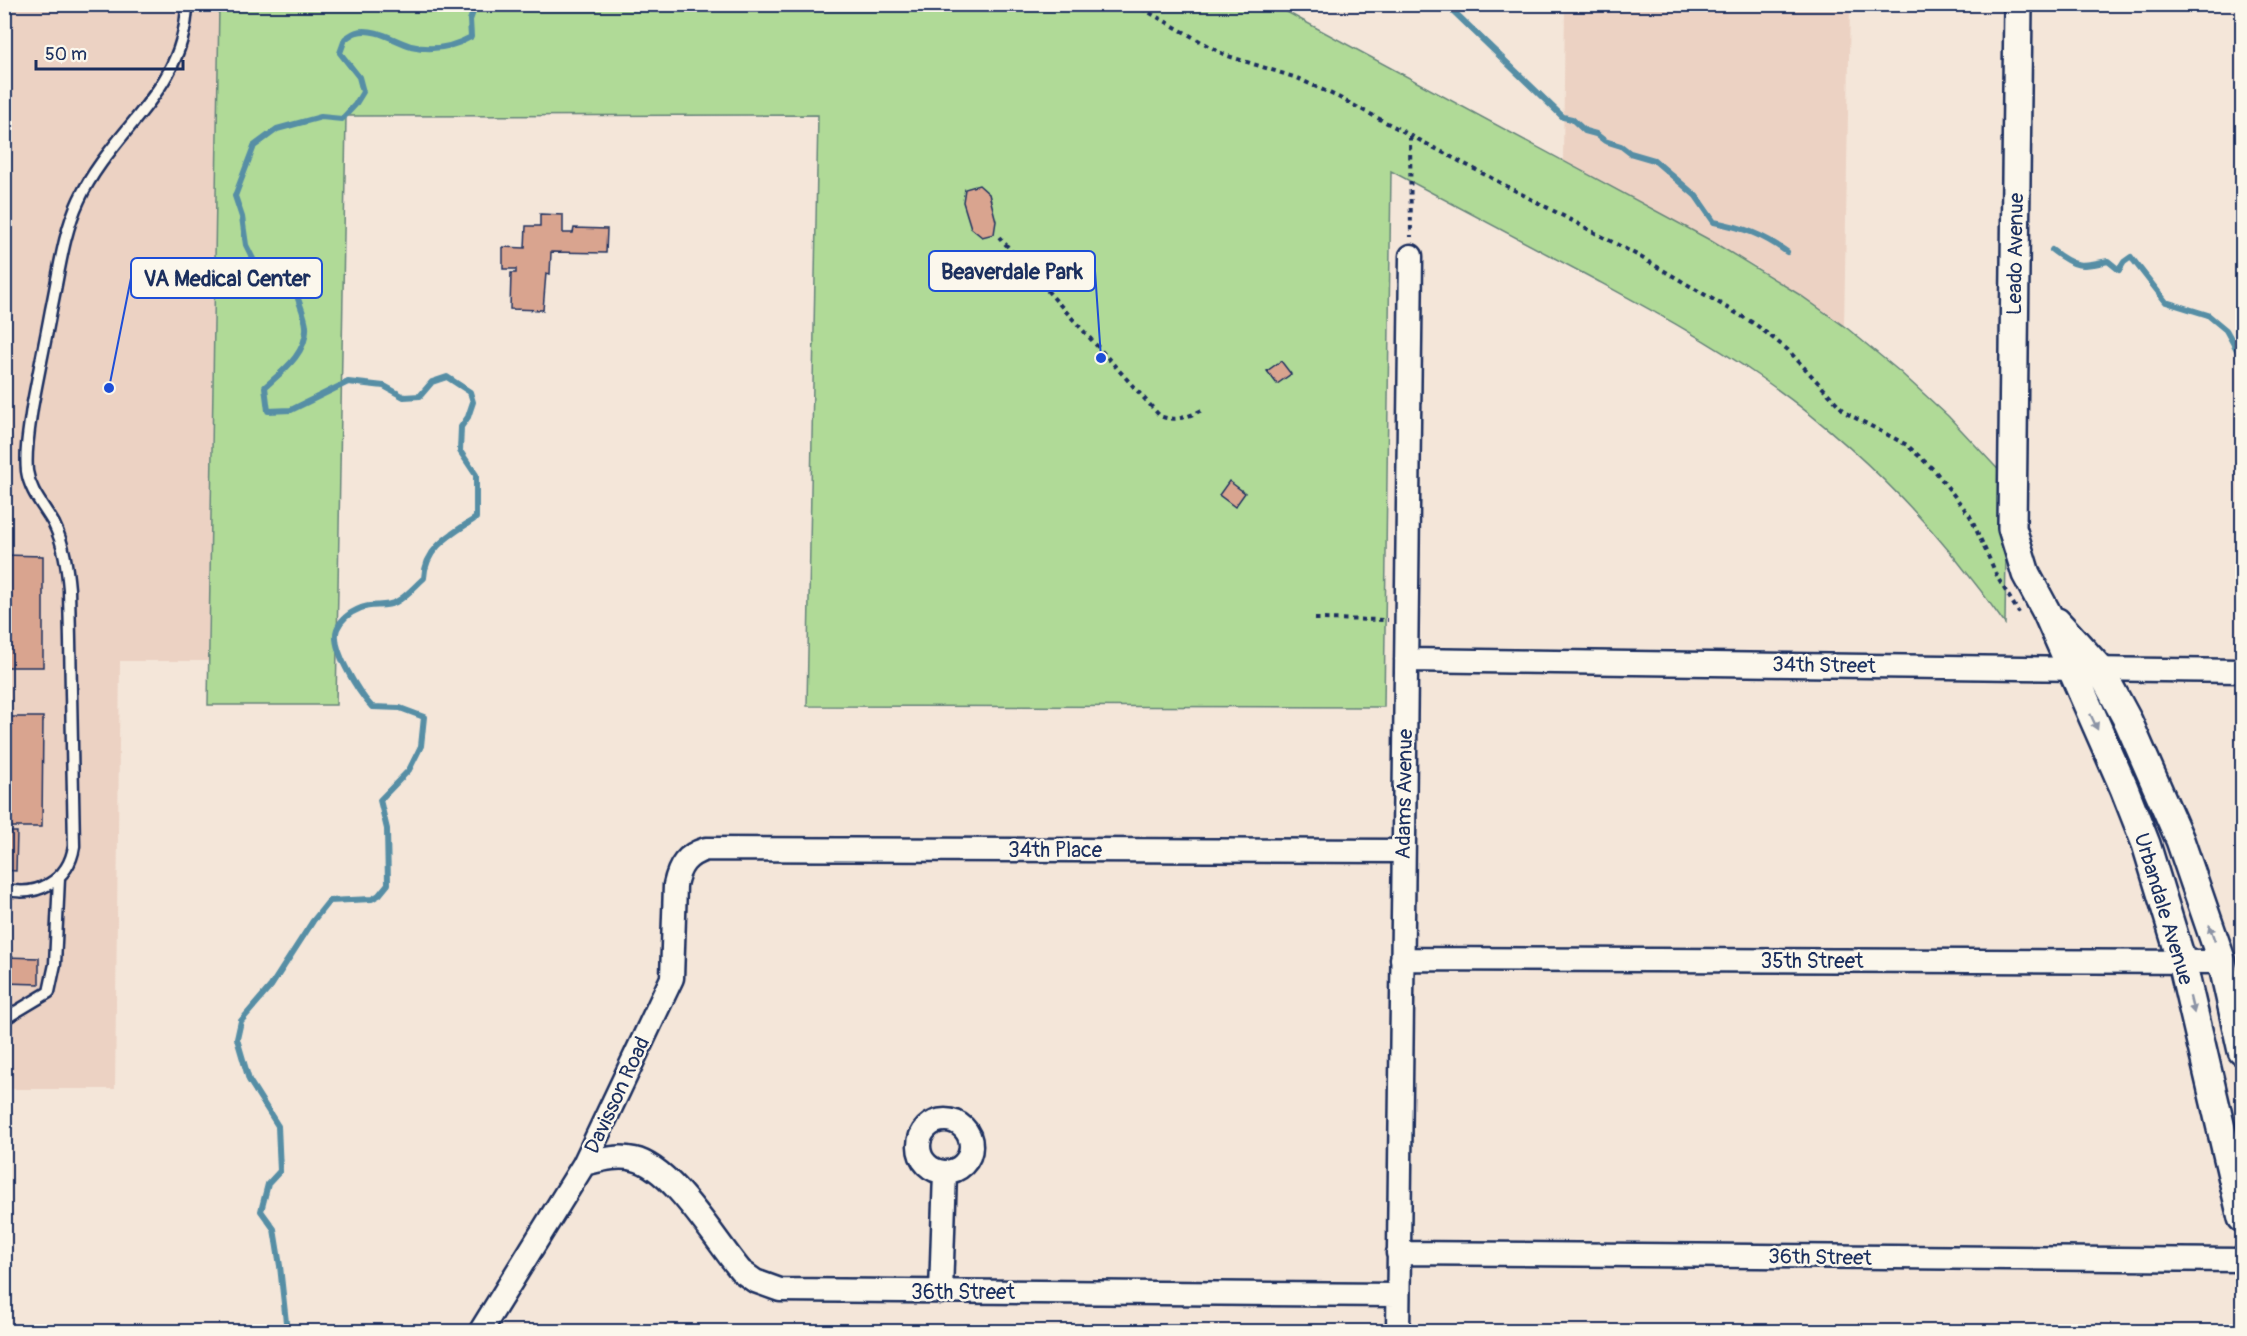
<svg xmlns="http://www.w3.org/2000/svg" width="2247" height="1336" viewBox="0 0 2247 1336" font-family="Pangolin,sans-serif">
<rect width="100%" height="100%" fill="#f4e6d9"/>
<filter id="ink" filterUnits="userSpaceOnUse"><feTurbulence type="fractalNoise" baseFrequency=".0167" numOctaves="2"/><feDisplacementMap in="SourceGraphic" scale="12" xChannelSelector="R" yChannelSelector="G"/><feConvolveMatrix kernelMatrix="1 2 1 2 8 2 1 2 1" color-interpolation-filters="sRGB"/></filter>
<g filter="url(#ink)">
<path fill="#ecd2c3" d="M5,5h214l-11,656h-88l-5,428h-110z
M1565,5h285l-6,322 -89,-61 -192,-106z"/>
<path fill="#b0da97" stroke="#66847a" stroke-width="1.5" d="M219,5h1055l434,234 92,56 48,34 51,42 49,45 59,63 -2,145c-67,-96 -149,-180 -245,-247 -53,-37 -111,-68 -168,-99 -67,-36 -134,-72 -201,-107l-7,536 -577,-1 11,-591 -472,1 -10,589h-128z"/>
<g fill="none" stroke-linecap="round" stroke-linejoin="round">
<path stroke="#568ea5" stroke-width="6" d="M1446,4l117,113 9,2 13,12 11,3 9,7 16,5 9,7 24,7 42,36 18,26c30,6 48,12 73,30
M2052,250c23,18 29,17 56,11l11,9 5,-8 7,-5 35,45 42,13 18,15 16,29
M287,1332l-7,-66 -6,-37 -13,-18 7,-27 12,-13 -2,-45 -29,-46 -12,-41 4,-18 30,-35 42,-65 16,-20 43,-2 7,-4 9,-11 -1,-55 -7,-29 29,-30 12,-24 3,-29 -24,-9 -28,-1c-13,-14 -42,-59 -35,-78 4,-10 14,-17 24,-21 11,-5 24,0 35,-6 10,-5 20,-17 28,-24 1,-31 28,-44 52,-60v-43l-16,-24 1,-24 7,-10 5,-15 -3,-10 -23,-15 -15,5 -12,14 -16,1 -20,-11 -36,-4 -57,28 -23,1 -3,-24c18,-16 43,-35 41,-61 -1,-11 -8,-25 -11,-37l-39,-24 -10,-20 -4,-28 -7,-21 19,-50 23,-17 44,-12 21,2 13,-14 8,-13 -4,-15 -19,-24 5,-14c3,-2 8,-6 12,-7 17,-5 38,9 54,14 21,5 42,1 60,-9l-1,-17 6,-16"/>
</g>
<path fill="#d9a48f" stroke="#1b2f5e" stroke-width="1.5" d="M979,185l10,9 7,27 -2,13 -12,3 -11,-9 -8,-26 2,-13z
M540,214l23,1v18h10l1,-5 33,1 -1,24 -55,-1 -1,22 -4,-1 -3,37 -33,-1 1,-36h5v-4h-13v-22l22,1 1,-22h14z
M1281,361l10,13 -14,10 -10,-13z
M1229,481l16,12 -10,14 -16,-12z
M4,555l39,1v111h-37z
M4,717h39l-1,110h-38z
M4,832h13l-1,39 -12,-1z
M4,957l35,1v26l-35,-1z"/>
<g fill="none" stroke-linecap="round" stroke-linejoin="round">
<defs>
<path id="service" d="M4,889c32,9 65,-8 70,-43l-5,-257c-2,-23 -5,-44 -15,-65 -10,-18 -24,-32 -27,-53 -2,-20 2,-42 5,-63 6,-33 13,-65 19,-98 8,-37 12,-76 28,-110 33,-71 106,-109 108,-196
M4,1019l45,-27 6,-28 4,-86"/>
<path id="minor" d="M1406,660l836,11
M1402,959l820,3
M919 1146a26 26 0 1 1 52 0a26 26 0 1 1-52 0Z
M584,1164c17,-4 32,-9 50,-5 38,8 81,81 107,112l14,10 25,9 618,5
M1398,1253l844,7
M941,1292l4,-120
M480,1332l104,-168 88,-186 3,-93c4,-19 11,-30 31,-36l697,2
M1398,1332l13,-1076"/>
<path id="tertiary" d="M2018,4l-6,524 14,46 21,39 77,175 22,56 36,118 60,256
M2057,622l43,47 28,52 52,119 42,122 20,89"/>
</defs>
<use href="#service" stroke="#1b2f5e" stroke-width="15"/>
<use href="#minor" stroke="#1b2f5e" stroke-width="27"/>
<use href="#tertiary" stroke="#1b2f5e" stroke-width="32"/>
<path stroke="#1b2f5e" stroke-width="4" stroke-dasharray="4.5 4.5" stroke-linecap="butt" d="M1134,4l91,51 72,23 41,19 299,158 118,69 33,26 58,63 61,32 28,26 35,45 29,64 20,33
M1410,136l1,101
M999,237l161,179c15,6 28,1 42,-6
M1315,619l73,1"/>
<use href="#service" stroke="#fbf7ec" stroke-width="10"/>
<use href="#minor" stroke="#fbf7ec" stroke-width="22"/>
<use href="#tertiary" stroke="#fbf7ec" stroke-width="27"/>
</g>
<defs><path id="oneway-solid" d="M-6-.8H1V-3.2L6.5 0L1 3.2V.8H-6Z" transform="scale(1.5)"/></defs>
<g fill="#8b93a5">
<use href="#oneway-solid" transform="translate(2094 722) rotate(65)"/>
<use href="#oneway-solid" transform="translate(2212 933) rotate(-109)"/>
<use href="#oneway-solid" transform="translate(2192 1005) rotate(76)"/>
</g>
</g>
<g text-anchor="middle" stroke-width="5" stroke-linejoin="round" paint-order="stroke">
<g font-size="21" fill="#1b2f5e" stroke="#fbf7ec">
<text transform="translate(2015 254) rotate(-89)" y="7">Leado Avenue</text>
<text transform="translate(1824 665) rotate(1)" y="7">34th Street</text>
<text transform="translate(1404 794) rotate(-89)" y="7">Adams Avenue</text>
<text x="1055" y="857">34th Place</text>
<text transform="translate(2164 909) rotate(73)" y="7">Urbandale Avenue</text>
<text x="1812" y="968">35th Street</text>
<text transform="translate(617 1095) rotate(-65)" y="7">Davisson Road</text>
<text transform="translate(1820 1257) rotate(1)" y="7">36th Street</text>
<text x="963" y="1299">36th Street</text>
</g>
</g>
<path fill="none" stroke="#1d4ed8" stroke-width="2" d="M1101 358L1095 271M109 388L131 278"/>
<g fill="#1d4ed8" stroke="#fbf7ec" stroke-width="2">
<circle cx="1101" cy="358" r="6"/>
<circle cx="109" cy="388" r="6"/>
</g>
<g fill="#fbf7ec" stroke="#1d4ed8" stroke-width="2">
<rect x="929" y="251" width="166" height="40" rx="6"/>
<rect x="131" y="258" width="191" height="40" rx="6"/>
</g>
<g font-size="22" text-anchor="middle" font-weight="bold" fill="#1b2f5e">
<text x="1012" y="279">Beaverdale Park</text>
<text x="227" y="286">VA Medical Center</text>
</g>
<rect width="2247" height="1336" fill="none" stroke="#fbf7ec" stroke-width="24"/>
<rect x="12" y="12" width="2223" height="1312" fill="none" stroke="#1b2f5e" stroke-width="2" filter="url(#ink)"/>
<path d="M36 60v9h147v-9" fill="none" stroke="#1b2f5e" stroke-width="3"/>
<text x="45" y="60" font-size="18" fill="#1b2f5e" stroke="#fbf7ec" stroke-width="4.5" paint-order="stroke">50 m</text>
</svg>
